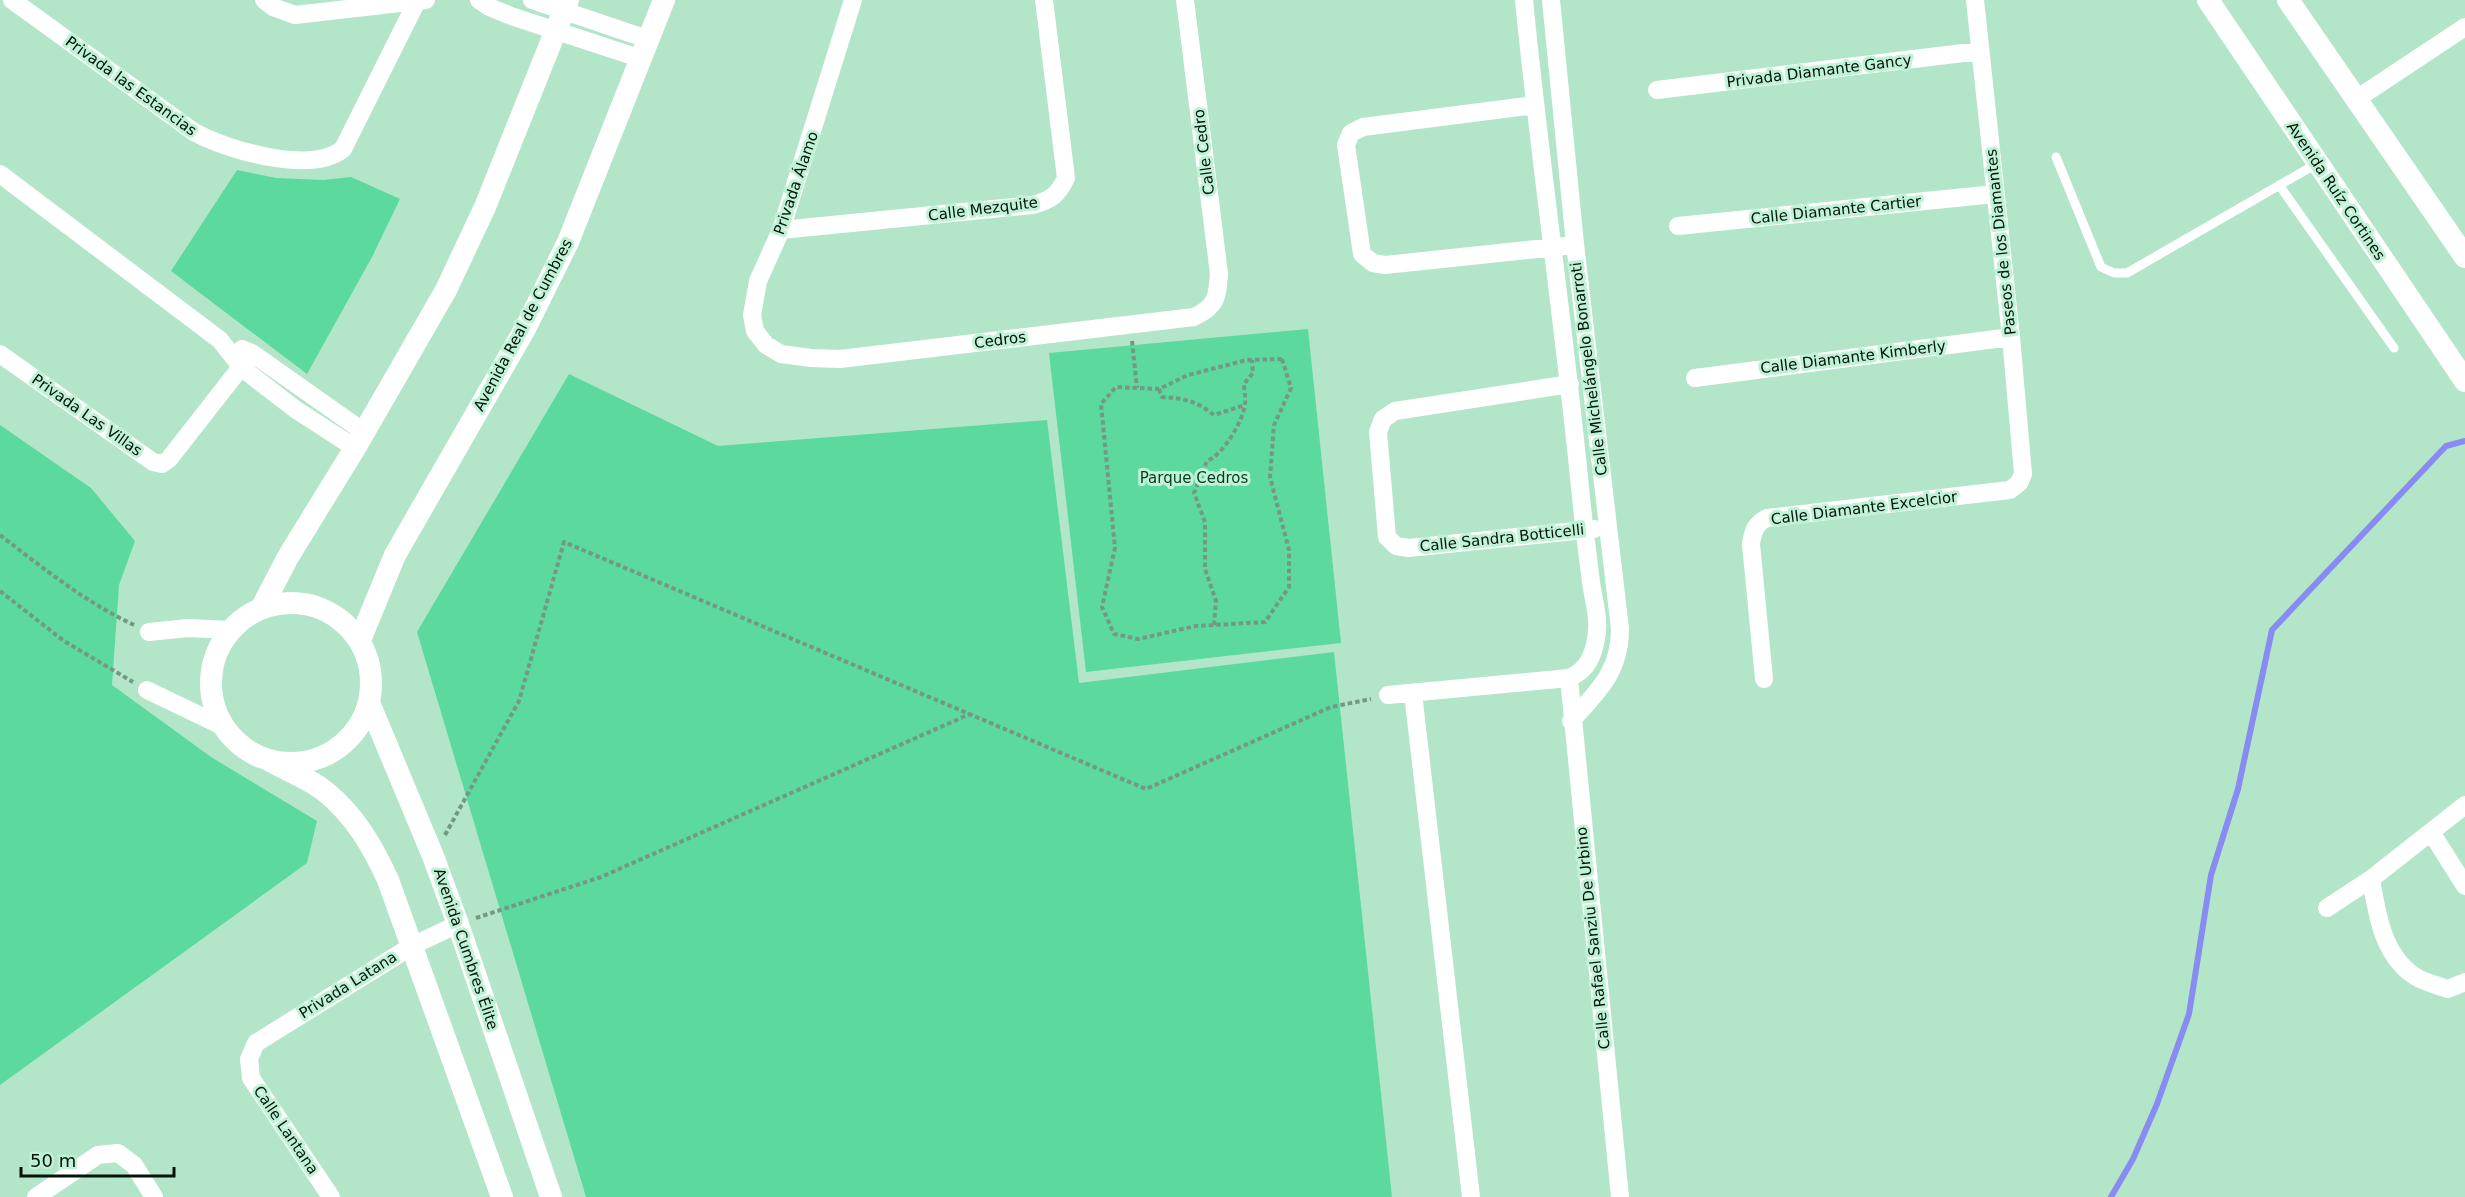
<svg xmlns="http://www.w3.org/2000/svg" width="2465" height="1197" viewBox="0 0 2465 1197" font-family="'DejaVu Sans',sans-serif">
<rect width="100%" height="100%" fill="#b3e5c9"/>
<path fill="#5cd99f" d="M237,170l39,8 47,2 28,-3 49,22 -28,58 -65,117 -136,-103z
M1308,329l33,314 -255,29 -37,-319z
M569,374l149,72 329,-26 32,263 255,-31 58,545h-806l-169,-565z
M0,425l91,63 44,53 -16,44 -7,100 99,72 106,64 -10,42 -307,222z"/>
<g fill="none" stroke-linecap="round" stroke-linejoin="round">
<path stroke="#888bf2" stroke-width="6" d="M2111,1197l22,-38 24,-55 32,-90 22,-139 27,-86 34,-159 174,-184 19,-5"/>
<path stroke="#739984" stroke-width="4" stroke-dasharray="4.5 3" stroke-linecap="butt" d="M1132,341l5,47
M1282,359l9,29 -17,37 -4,52 19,73v37l-24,35 -69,4 -58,13 -24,-5 -12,-27 13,-59 -14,-144 15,-17 43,2 29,-14 59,-15z
M1159,389l3,8c21,1 35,4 52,18l31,-10
M0,535c43,33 85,67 134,90
M0,591l64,50 69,41
M1214,625l2,-24 -11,-32v-47l-11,-29 13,-32c16,-6 37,-41 38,-58 1,-6 -1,-13 -1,-19l9,-11 -1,-13
M445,835l74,-134 45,-159 582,247 185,-82 40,-8
M476,918l125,-41 369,-163"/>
<path stroke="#fff" stroke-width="9" d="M2056,157l45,110 13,6h13l191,-110
M2279,185l115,163"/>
<path stroke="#fff" stroke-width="18" d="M12,0l182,132c33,18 117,43 149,17l74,-148
M264,0l9,7 22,8 131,-15
M479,0l10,7 22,9 131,43
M532,0l118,40
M853,0l-72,230 -23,51 -6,34 3,16 11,14 15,9 30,4 29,1 354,-42c23,-11 23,-19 25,-43l-34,-274
M1551,0l24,244 45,385c0,43 -22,62 -49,92
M1657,90l323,-39
M2355,100l110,-73
M1535,105l-172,22 -12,6 -5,12 16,109 11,9 12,2 180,-19
M0,174l220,166 22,28 53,41 60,39
M1678,226l317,-32
M781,230l252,-25c18,-5 25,-10 33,-27l-22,-178
M242,349l10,4 112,79
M0,354l153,108 9,2 7,-5 83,-106
M1695,378l316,-41
M1570,384l-175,27 -12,8 -5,13 9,105 9,9 13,2 185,-19
M149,632l39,-4 42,2
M1569,678l51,519
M1764,679l-13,-135c2,-13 4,-20 16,-26l243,-28 9,-7 4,-9 -12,-137 -36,-337
M147,690l77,37
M1413,693l58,504
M1388,695l181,-17c20,-8 26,-26 28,-47 2,-15 -4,-33 -6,-49 -4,-32 -8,-63 -11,-95 -16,-162 -40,-324 -56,-487
M2431,832l34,54
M2371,879c6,34 11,74 42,96 9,7 24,10 35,14l17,-7
M2327,908l44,-29 94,-74
M36,1197l62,-42 20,-2 16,12 20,32
M331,1197l-80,-119 -2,-19 7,-16 156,-97 46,-22"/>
<path stroke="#fff" stroke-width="22" d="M2208,0l257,381
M2288,0l177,257
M211 683a80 80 0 1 1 160 0a80 80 0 1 1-160 0Z
M262,607l26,-50 67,-109 91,-158 39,-83 83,-207
M360,640l35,-85 131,-228 42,-85 96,-242
M370,705l63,151 25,68 93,273
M270,761c18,10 41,18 57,32 28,23 46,54 61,87l114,317"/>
</g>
<g text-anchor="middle" stroke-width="6" stroke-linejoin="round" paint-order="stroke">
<g font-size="15" fill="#02140a" stroke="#c0f2d6">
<text transform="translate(1819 71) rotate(-7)" y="5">Privada Diamante Gancy</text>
<text transform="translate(131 86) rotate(36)" y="5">Privada las Estancias</text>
<text transform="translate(1204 152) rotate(-97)" y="5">Calle Cedro</text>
<text transform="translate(796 183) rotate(-71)" y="5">Privada Álamo</text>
<text transform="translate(2336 191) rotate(56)" y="5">Avenida Ruíz Cortines</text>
<text transform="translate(983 209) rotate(-7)" y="5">Calle Mezquite</text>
<text transform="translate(1836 210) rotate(-6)" y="5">Calle Diamante Cartier</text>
<text transform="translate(2001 242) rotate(-96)" y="5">Paseos de los Diamantes</text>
<text transform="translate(523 325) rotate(-62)" y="5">Avenida Real de Cumbres</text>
<text transform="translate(1000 340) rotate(-7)" y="5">Cedros</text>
<text transform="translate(1853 357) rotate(-7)" y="5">Calle Diamante Kimberly</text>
<text transform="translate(1589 369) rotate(-97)" y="5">Calle Michelángelo Bonarroti</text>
<text transform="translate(87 415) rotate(35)" y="5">Privada Las Villas</text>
<text transform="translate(1864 508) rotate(-7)" y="5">Calle Diamante Excelcior</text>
<text transform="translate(1502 538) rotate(-6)" y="5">Calle Sandra Botticelli</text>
<text transform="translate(1593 938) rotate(-96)" y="5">Calle Rafael Sanziu De Urbino</text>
<text transform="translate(466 949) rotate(71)" y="5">Avenida Cumbres Élite</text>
<text transform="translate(348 985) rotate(-32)" y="5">Privada Latana</text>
<text transform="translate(286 1130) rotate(56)" y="5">Calle Lantana</text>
</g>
<g font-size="15" fill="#003c24" stroke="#c0f2d6">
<text x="1194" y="483">Parque Cedros</text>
</g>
</g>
<path d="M21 1167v9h153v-9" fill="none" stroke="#02140a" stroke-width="3"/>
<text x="30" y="1167" font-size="18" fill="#02140a" stroke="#c0f2d6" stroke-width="4.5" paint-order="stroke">50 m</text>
</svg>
